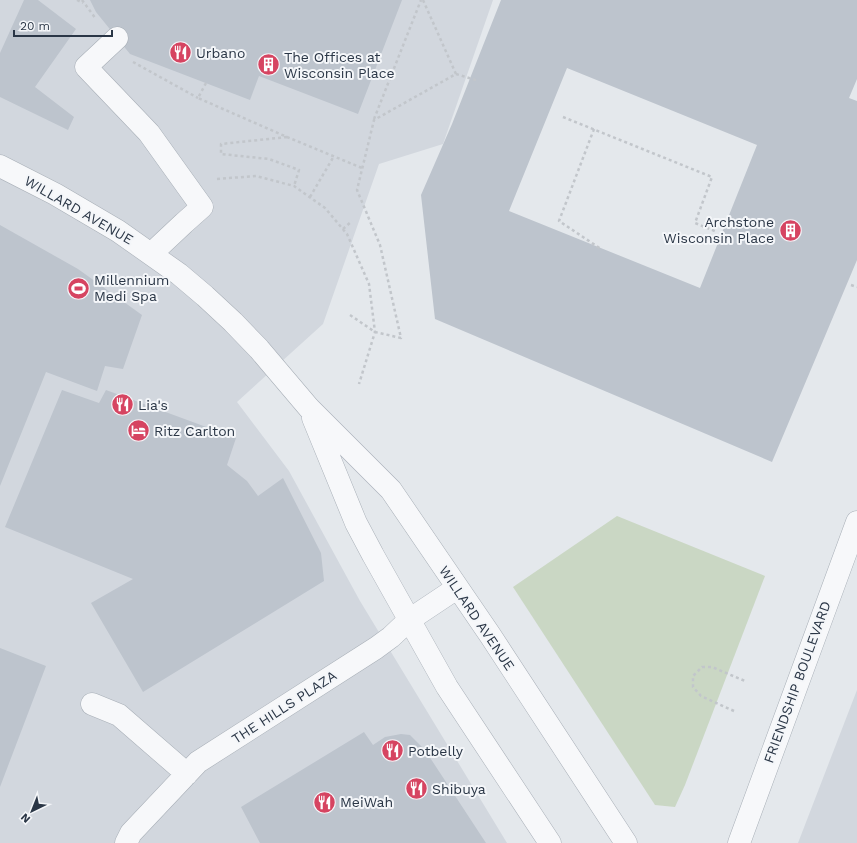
<svg xmlns="http://www.w3.org/2000/svg" width="857" height="843" viewBox="0 0 857 843" font-family="'Work Sans',sans-serif">
<rect width="100%" height="100%" fill="#e4e8ec"/>
<path fill="#d2d7de" d="M0,0h493l-50,144 -64,20 -56,160 -86,78 52,69 71,130 147,242h-507z
M857,690v153h-59z"/>
<path fill="#cad7c4" d="M617,516l148,60 -80,209 -10,22 -20,-2 -142,-218z"/>
<path fill="#bdc4cd" fill-rule="evenodd" d="M24,0h14l38,29 -41,58 39,30 -6,13 -68,-33v-44z
M90,0h312l-44,114 -99,-38 -9,24 -120,-46 -34,-42z
M501,0h356v79l-8,19 8,3v159l-85,202 -337,-143 -14,-124 31,-71zM567,68l190,77 -57,143 -191,-77z
M0,225l78,44 64,46 -19,54 -18,-3 -8,25 -51,-19 -46,114z
M62,390l37,13 7,-13 130,48 -9,27 20,16 11,15 25,-18 38,75 3,28 -181,111 -52,-89 42,-24 -128,-52z
M0,648l46,18 -46,121z
M364,732l9,13 12,-8 16,-3 9,1 15,15 61,93h-226l-19,-36z"/>
<g fill="none" stroke-linecap="round" stroke-linejoin="round">
<defs>
<path id="minor" d="M117,38l-31,29 63,66 53,74 -18,16 -33,31
M0,166l55,28 63,37 61,43 26,22 28,26 26,27 50,59 82,82 99,145 136,208
M313,418l43,105 17,32 74,132 103,156
M92,704l27,11 68,59
M126,843l5,-10 67,-71 178,-114 15,-11 18,-17 48,-32
M739,843l118,-321"/>
</defs>
<use href="#minor" stroke="#a8afb7" stroke-width="23"/>
<path stroke="#c2c6cb" stroke-width="2.5" stroke-dasharray="3 3" stroke-linecap="butt" d="M77,0l6,3
M82,0l14,19
M133,62l65,36
M456,74l23,7
M206,83l-8,15 89,39 75,31
M563,117l149,60 -17,46 22,9
M374,119l47,-119
M594,129l-35,92 42,28
M287,137l-66,7v10l48,5 30,11 -5,16
M217,179l39,-3 38,10 31,22 22,26 22,50 6,48 -16,52
M310,197l24,-41
M343,229l9,-8
M851,285l6,2
M350,315l25,17 26,6 -21,-93 -23,-55 17,-70 82,-46 -33,-74
M734,711l-33,-15 -8,-9v-11l9,-9h10l33,14"/>
<use href="#minor" stroke="#f7f8fa" stroke-width="22"/>
</g>
<defs>
<symbol id="restaurant-disc" viewBox="-11 -11 22 22"><circle r="9.5" fill="#d64461" stroke="#f4f6f9"/><path d="M-5-6h1v4h1v-4h1v4h1v-4h1v5L-1.5 .5V6h-2V.5L-5-1ZM5-6V6H3V1.5H1.5Q1.5-4 5-6Z" fill="#fff"/></symbol>
<symbol id="building-disc" viewBox="-11 -11 22 22"><circle r="9.5" fill="#d64461" stroke="#f4f6f9"/><path d="M-4-6H4V6H1V3H-1V6H-4ZM-2.5-4.3h1.7v1.8h-1.7ZM.8-4.3h1.7v1.8H.8ZM-2.5-1h1.7V.8h-1.7ZM.8-1h1.7V.8H.8Z" fill="#fff"/></symbol>
<symbol id="stadium-disc" viewBox="-11 -11 22 22"><circle r="9.5" fill="#d64461" stroke="#f4f6f9"/><path d="M0-5a6.5 5 0 1 0 0 10a6.5 5 0 1 0 0-10ZM-3.5-1.8h7v3.6h-7Z" fill="#fff"/></symbol>
<symbol id="hotel-disc" viewBox="-11 -11 22 22"><circle r="9.5" fill="#d64461" stroke="#f4f6f9"/><path d="M-6-4.5h1.5V1H6V5H4.5V3h-9V5H-6ZM-4 0a1.8 1.8 0 1 1 3.6 0ZM.5 0V-2.5h3Q6-2.5 6 0Z" fill="#fff"/></symbol>
</defs>
<g fill-rule="evenodd">
<use href="#restaurant-disc" x="168" y="40" width="25" height="25"/>
<use href="#building-disc" x="256" y="52" width="25" height="25"/>
<use href="#building-disc" x="778" y="218" width="25" height="25"/>
<use href="#stadium-disc" x="66" y="276" width="25" height="25"/>
<use href="#restaurant-disc" x="110" y="392" width="25" height="25"/>
<use href="#hotel-disc" x="126" y="418" width="25" height="25"/>
<use href="#restaurant-disc" x="380" y="738" width="25" height="25"/>
<use href="#restaurant-disc" x="404" y="776" width="25" height="25"/>
<use href="#restaurant-disc" x="312" y="790" width="25" height="25"/>
</g>
<g text-anchor="middle" stroke-width="4" stroke-linejoin="round" paint-order="stroke">
<g font-size="14" fill="#2a3646" stroke="#f4f6f9" text-anchor="start">
<text x="196" y="58">Urbano</text>
<text x="284" y="62">The Offices at<tspan x="284" dy="16">Wisconsin Place</tspan></text>
<text x="774" y="227" text-anchor="end">Archstone<tspan x="774" dy="16">Wisconsin Place</tspan></text>
<text x="94" y="285">Millennium<tspan x="94" dy="16">Medi Spa</tspan></text>
<text x="138" y="410">Lia's</text>
<text x="154" y="436">Ritz Carlton</text>
<text x="408" y="756">Potbelly</text>
<text x="432" y="794">Shibuya</text>
<text x="340" y="807">MeiWah</text>
</g>
<g font-size="14" fill="#2a3646" stroke="#f4f6f9">
<text transform="translate(79 210) rotate(30)" y="5">WILLARD AVENUE</text>
<text transform="translate(477 618) rotate(56)" y="5">WILLARD AVENUE</text>
<text transform="translate(797 682) rotate(-70)" y="5">FRIENDSHIP BOULEVARD</text>
<text transform="translate(284 707) rotate(-33)" y="5">THE HILLS PLAZA</text>
</g>
</g>
<g transform="translate(32 811) rotate(223)" stroke="#f4f6f9" stroke-width="3" paint-order="stroke">
<path d="M0-3L7 15L0 10L-7 15Z" fill="#2a3646"/>
<text y="-6" font-size="11" font-weight="bold" text-anchor="middle" fill="#2a3646">N</text>
</g>
<path d="M14 30v6h98v-6" fill="none" stroke="#2a3646" stroke-width="2"/>
<text x="20" y="30" font-size="12" fill="#2a3646" stroke="#f4f6f9" stroke-width="3" paint-order="stroke">20 m</text>
</svg>
